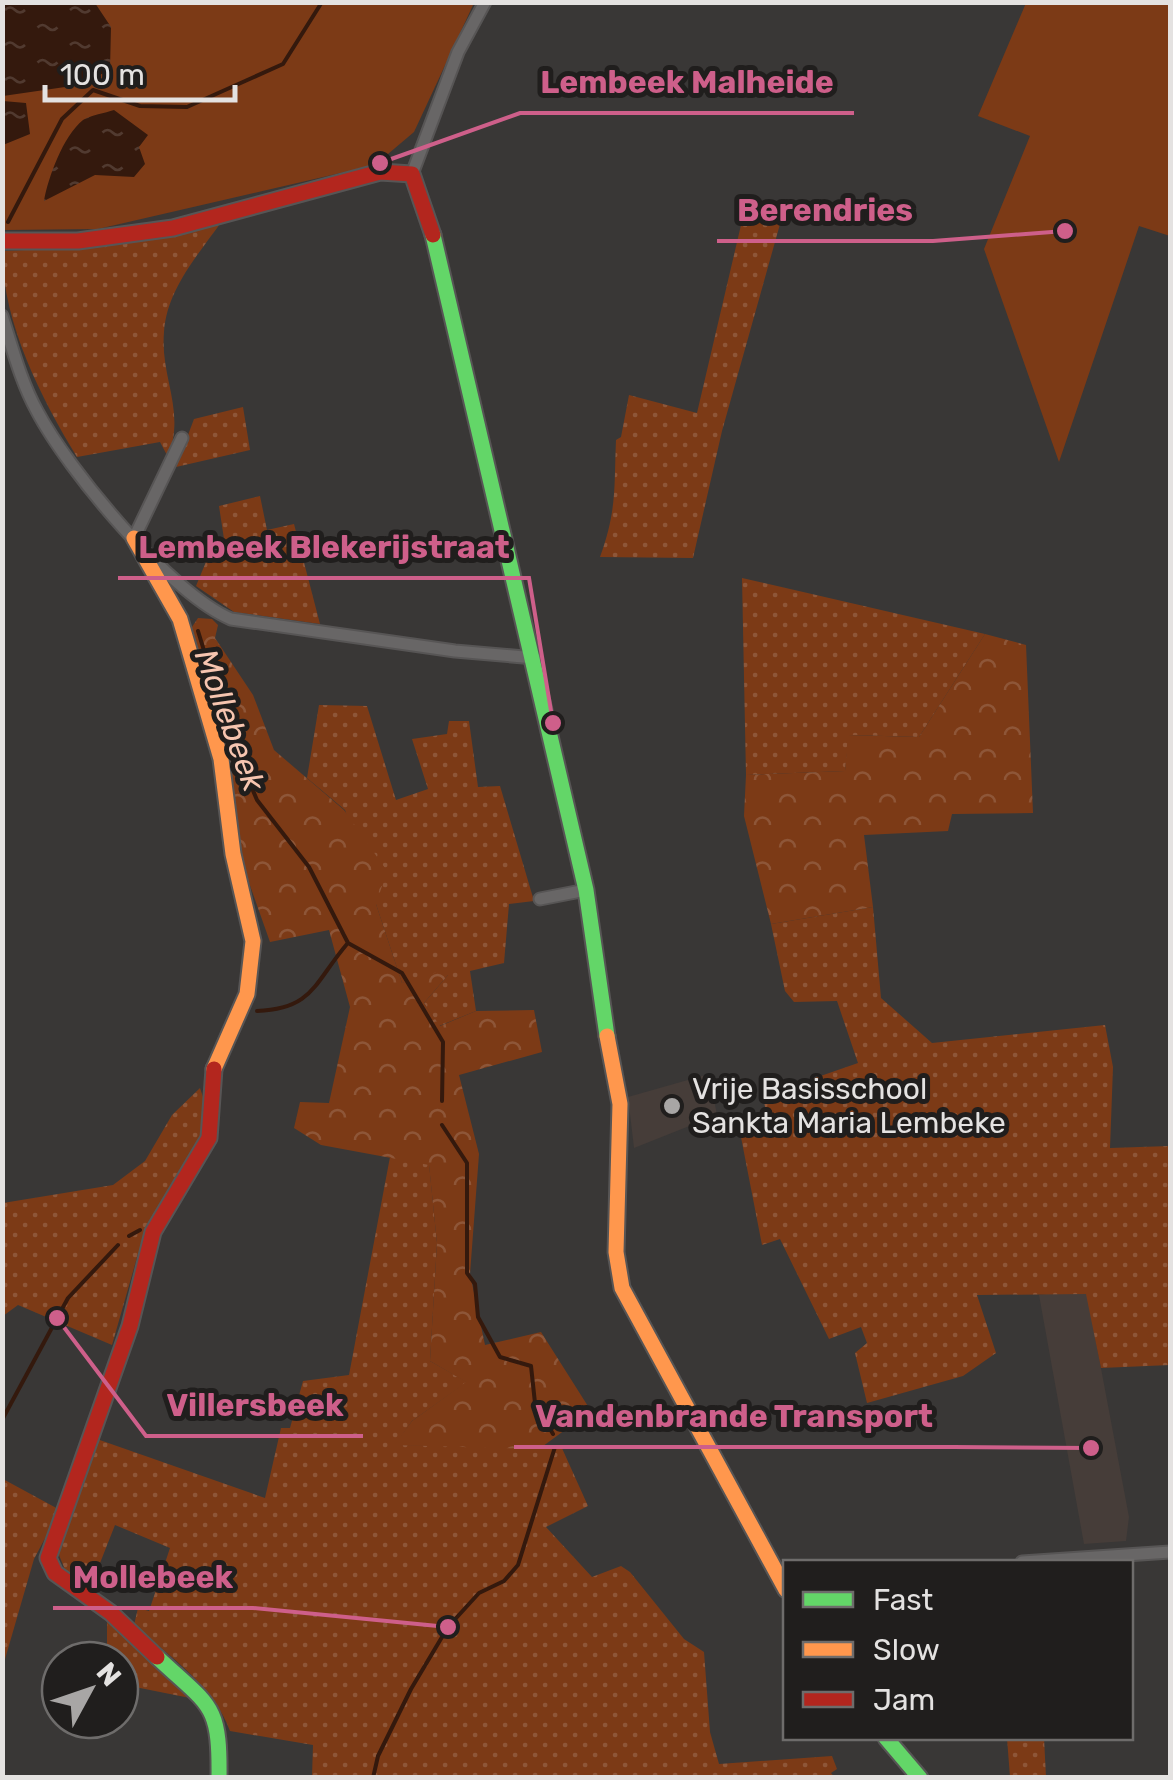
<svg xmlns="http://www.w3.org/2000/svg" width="1173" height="1780" viewBox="0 0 1173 1780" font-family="Rubik,sans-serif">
<defs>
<pattern id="grass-dots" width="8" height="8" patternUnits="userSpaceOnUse" patternTransform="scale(2.5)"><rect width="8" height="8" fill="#7c3a16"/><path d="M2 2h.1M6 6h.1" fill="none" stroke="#8e5638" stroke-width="1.8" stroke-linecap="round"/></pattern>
<pattern id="forest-crowns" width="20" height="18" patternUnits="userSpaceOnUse" patternTransform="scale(2.5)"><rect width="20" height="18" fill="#7c3a16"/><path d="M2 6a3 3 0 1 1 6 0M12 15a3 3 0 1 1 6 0" fill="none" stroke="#8e5638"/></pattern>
<pattern id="water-ripples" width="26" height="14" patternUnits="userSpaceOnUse" patternTransform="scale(2.5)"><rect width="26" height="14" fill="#34190d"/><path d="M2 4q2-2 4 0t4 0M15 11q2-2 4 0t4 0" fill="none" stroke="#513a30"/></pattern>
</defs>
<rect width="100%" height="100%" fill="#393736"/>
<path fill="#463d39" d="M709,1074l8,41 -83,33 -6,-51z
M1053,1293l34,1 42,223 -3,24 -42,3 -45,-249z"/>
<path fill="url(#grass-dots)" d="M745,208l37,9 -60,214 -29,127 -93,-1c17,-47 14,-69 16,-117l5,-3 8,-42 68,18z
M222,221c-24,34 -55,68 -58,111 -4,46 22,78 4,125l-8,-15 -83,15c-37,-61 -74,-134 -75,-206 77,-3 146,-10 220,-30z
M243,407l7,43 -74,17 18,-48z
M260,496l7,34 27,-6 26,100 -86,-12 -38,-26 12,-29 18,-5 -7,-46z
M742,578l243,56 -66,103 -70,-2 -4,36 -99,4z
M319,705l48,1 29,94 32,-11 -16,-50 35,-5 2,-13h20l9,66 22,-1 34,115 -25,3 -5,59 -34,8 6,40 -37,15 -15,-23 24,-28 -46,8 -57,-173 -38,-32z
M873,907l8,91 51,45 173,-18 8,42 -3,81 60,-2v219l-69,3 -15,-74 -109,1 19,58 -33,23 -96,27 -12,-50 12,-10 -6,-16 -32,12 -49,-100 -18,6 -22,-113 8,-3 -2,-8 20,-9 -3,-16 95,-33 -21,-62 -43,1 -9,-11 -14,-67z
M200,1088l7,21 -3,24 -47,75 -19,46 -26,91 -94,-40 -15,11v-113l110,-18 32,-24 27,-46z
M390,1157l39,7 8,79 -7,118 37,21 -55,39 -17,24 166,1 27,60 -42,21 46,50 29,-11 9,6 54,67 20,13 6,80 9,32 113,-8 5,13 -6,4 4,5 -523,-1 1,-32 -83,-14c-16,-45 -61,-75 -96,-106l4,-17 11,3 21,-63 -55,-23 -26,66 -23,-19 -10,-24 38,-110 171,60 16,-70h9l13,-47 46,-6z
M3,1479l57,31 -26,49 -31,107z
M107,1618l93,82 -80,-16v-24h-13z
M1007,1738h37l2,39h-36z"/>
<path fill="url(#forest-crowns)" d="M198,618l14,1 6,6 -3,13 38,57 21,55 70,60 43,61 -11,33 26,79 42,-13 4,5 -24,28 16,23 36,-15 58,-1 8,42 -83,23 20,79 -9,120 15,71 56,-13 50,79 -52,38 -145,-4 18,-24 54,-39 -36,-21 7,-118 -8,-78 -108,-20 -27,-17 6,-26 29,1 21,-96 -21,-77 -59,12 -35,-99 -4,-68 -41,-145z
M985,634l41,11 7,168 -81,1 -4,17 -84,4 9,72 -102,17 -27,-108 2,-41 99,-4 3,-36 71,2z"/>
<path fill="#7c3a16" d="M2,3h472l-60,129 -39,33 -277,64 -93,1z
M1026,3h144v233l-31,-10 -80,236 -75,-213 46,-113 -52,-20z"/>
<path fill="url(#water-ripples)" d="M3,2l92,1 16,24 -1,43 -31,15 -76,11z
M3,101l23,2 4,31 -27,11z
M114,110l34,25 -9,12 6,17 -11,13 -39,-2 -51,26c4,-23 19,-65 39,-81 8,-5 22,-7 31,-10z"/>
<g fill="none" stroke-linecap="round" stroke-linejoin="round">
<path stroke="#34190d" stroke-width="4" d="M8,222l54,-103 31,-29 47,16 47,1 96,-43 39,-62
M198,631l33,108 26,61 52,67 39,76 54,30 41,69 -1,59
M257,1011c56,-2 57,-28 90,-67
M442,1125l25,38v110l8,11 3,33 22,40 31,9 4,37 18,31
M129,1236l11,-6
M2,1420l66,-122 50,-53
M373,1778l5,-22 33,-67 37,-62 31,-34 25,-12 14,-16 37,-118"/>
<defs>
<path id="street" d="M412,174l46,-122 27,-50
M2,316c10,31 19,66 35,95 31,59 133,182 194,208l224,32 80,7
M134,538l48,-100
M540,899l46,-9
M1022,1562l148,-10"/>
<path id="fast" d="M433,235l153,655 21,146
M157,1657c53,50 63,45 62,121
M886,1738l34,40"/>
<path id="slow" d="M134,538l46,81 41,140 12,95 20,87 -6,53 -33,75
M607,1036l13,68 -4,148 6,36 164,302"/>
<path id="jam" d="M2,241h76l95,-13 207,-56 32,2 21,61
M157,1657l-46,-44 -56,-40 -7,-15 82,-232 23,-94 56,-94 5,-69"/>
</defs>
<use href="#street" stroke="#575555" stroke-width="15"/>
<use href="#fast" stroke="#575555" stroke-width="19"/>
<use href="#slow" stroke="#575555" stroke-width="19"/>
<use href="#jam" stroke="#575555" stroke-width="19"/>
<use href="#street" stroke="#686666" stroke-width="11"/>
<use href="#fast" stroke="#63d668" stroke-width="15"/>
<use href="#slow" stroke="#ff974d" stroke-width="15"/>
<use href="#jam" stroke="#b3261e" stroke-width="15"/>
</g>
<circle fill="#a8a6a5" stroke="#201e1d" stroke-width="4" cx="672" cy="1106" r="10"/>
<g text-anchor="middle" stroke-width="10" stroke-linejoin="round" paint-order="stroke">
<g font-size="30" fill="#e4e2e1" stroke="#201e1d" text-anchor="start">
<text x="692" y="1099">Vrije Basisschool<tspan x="692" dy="34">Sankta Maria Lembeke</tspan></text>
</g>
<g font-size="32" font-style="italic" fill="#f6c5b0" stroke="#201e1d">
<text transform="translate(230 720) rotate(70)" y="11">Mollebeek</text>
</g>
</g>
<path fill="none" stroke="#ce5f8a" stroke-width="4" d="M380 163L520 113H854M1065 231L933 241H717M553 723L529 578H118M57 1318L146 1436H363M1091 1448L953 1447H514M448 1627L253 1608H53"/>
<g fill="#ce5f8a" stroke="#201e1d" stroke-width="4">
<circle cx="380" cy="163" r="10"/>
<circle cx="1065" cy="231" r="10"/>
<circle cx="553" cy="723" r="10"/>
<circle cx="57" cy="1318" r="10"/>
<circle cx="1091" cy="1448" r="10"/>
<circle cx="448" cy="1627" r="10"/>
</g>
<g font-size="32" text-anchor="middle" font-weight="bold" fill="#ce5f8a" stroke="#201e1d" stroke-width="10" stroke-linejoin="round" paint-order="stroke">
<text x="687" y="93">Lembeek Malheide</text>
<text x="825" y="221">Berendries</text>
<text x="324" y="558">Lembeek Blekerijstraat</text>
<text x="255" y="1416">Villersbeek</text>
<text x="734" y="1427">Vandenbrande Transport</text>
<text x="153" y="1588">Mollebeek</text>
</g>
<rect width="1173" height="1780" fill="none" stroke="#e4e2e1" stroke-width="10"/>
<rect x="783" y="1560" width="350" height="180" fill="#201e1d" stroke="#6e6c6b" stroke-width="2.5"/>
<rect x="803" y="1592" width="50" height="15" fill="#63d668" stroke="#6e6c6b" stroke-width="2.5"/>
<text x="873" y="1610" font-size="30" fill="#e4e2e1">Fast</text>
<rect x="803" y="1642" width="50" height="15" fill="#ff974d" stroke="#6e6c6b" stroke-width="2.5"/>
<text x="873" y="1660" font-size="30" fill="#e4e2e1">Slow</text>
<rect x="803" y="1692" width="50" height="15" fill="#b3261e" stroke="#6e6c6b" stroke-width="2.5"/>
<text x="873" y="1710" font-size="30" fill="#e4e2e1">Jam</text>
<g transform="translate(90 1690) rotate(50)"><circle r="48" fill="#201e1d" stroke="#6e6c6b" stroke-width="2.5"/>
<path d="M0-8L18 38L0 25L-18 38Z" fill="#a8a6a5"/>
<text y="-15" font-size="28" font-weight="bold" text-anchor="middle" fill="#e4e2e1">N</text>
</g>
<path d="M45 85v15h190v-15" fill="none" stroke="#e4e2e1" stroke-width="5"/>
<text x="60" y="85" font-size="30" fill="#e4e2e1" stroke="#201e1d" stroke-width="8" paint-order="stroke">100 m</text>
</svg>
